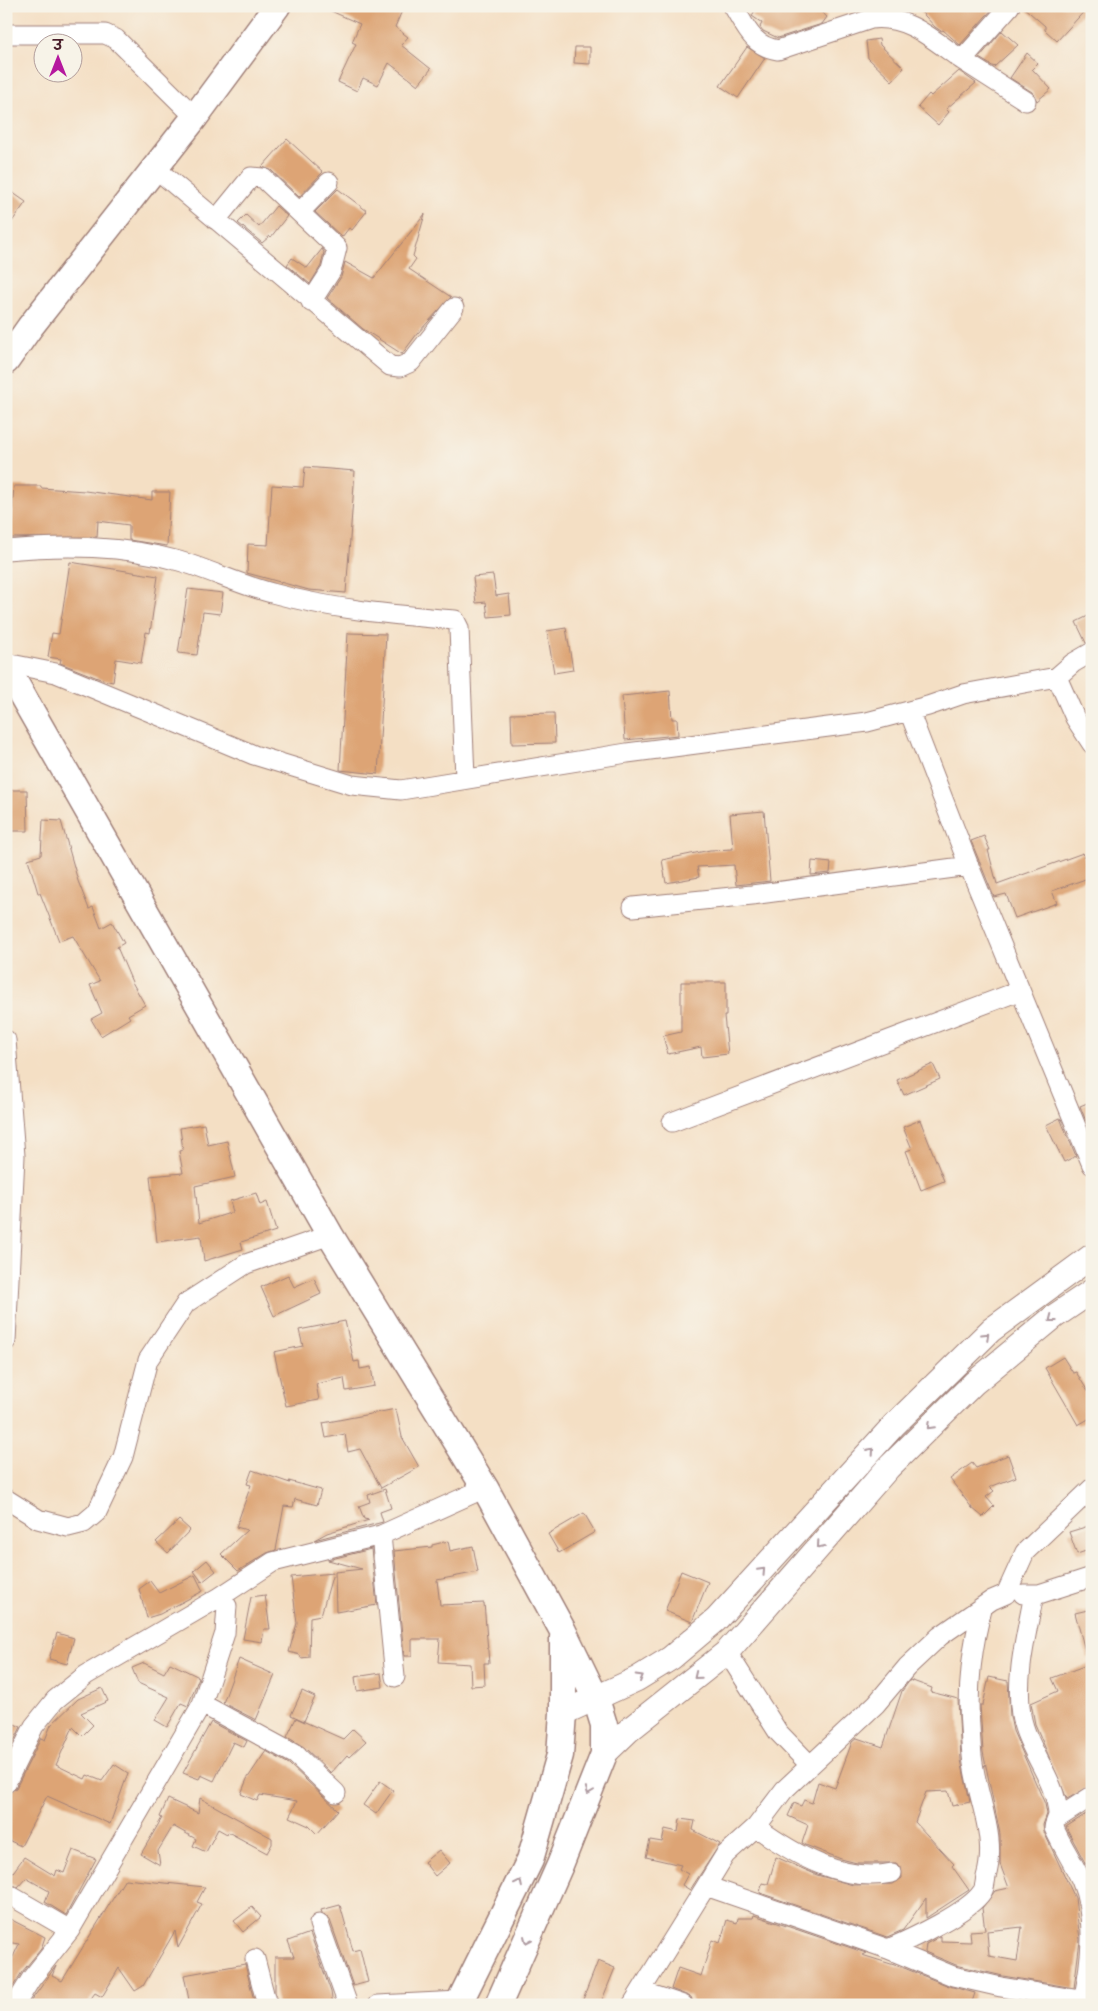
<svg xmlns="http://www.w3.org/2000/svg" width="1098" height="2011" viewBox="0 0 1098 2011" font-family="'Balsamiq Sans','Playpen Sans Deva',sans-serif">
<rect width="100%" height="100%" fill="#f7f3e8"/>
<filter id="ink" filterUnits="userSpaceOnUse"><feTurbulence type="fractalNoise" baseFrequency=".02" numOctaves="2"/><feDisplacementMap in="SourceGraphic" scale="10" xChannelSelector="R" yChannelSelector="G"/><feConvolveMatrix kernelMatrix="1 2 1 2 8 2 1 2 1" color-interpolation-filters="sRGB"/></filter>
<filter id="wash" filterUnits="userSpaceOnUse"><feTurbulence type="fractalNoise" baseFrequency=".0096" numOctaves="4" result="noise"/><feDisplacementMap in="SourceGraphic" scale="20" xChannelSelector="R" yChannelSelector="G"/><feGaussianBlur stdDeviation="1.12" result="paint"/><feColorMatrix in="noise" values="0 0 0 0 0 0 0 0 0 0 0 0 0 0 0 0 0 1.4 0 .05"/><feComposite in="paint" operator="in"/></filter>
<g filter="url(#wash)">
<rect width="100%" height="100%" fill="#f4dfc4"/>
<g id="blocks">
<path fill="#dda475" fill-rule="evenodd" d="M320,6h84l-9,21 13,10 -7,8 30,24 -13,16 -29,-22 -11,22 -15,-7 -6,13 -19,-9 18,-38 -4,-2 8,-18z
M757,6h58l12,11 -5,7 -44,14 -15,-7 -3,-4 2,-4 -10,-7z
M916,6h79l-35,39 -17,-15 -2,1 -6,-4z
M1022,6h67l-32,35 -12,-11v-4z
M1002,31l16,14 -24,22 -15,-9z
M879,39l1,6 24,23 -12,13 -24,-23 -2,-17z
M575,47h15v17l-16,-1z
M747,47l18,11 -27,40 -18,-12z
M1027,53l11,10 -6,6 19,20 -14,12 -5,-9 -22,-14z
M959,71l17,12 -30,26 3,3 -11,13 -20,-18 11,-13 2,2z
M287,139l36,33 -24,25 -28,-27 -9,-3z
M6,188l20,14 -20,28z
M338,189l29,22 -15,19 -3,-2 -7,9 -27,-25z
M276,206l11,10 -16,21 -1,-1 -8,7 -24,-20 8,-8 13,12z
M425,214l-12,42 3,3 -7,10 42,28 -34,37 -15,20 -39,-25 -36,-31 14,-21 4,-15 29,16z
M322,249l2,3 -3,14 -11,18 -23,-19 5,-7 15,10z
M305,467l50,4 -9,122 -37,-3 -62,-17 1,-29 20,1 4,-60 31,2z
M14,486h27v2l44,3 67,9v-8h18l-3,54 -38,-6v-15l-31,-4 -1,16 -88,1z
M70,562l88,14 -8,57 -4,-1 -5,31 -25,-4 -3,23 -10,-2 -43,-17 1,-4 -13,-2 4,-24 7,1z
M493,575l3,21 13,-2 2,21 -23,2 -2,-15 -10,1 -3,-26z
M188,589l35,4 -3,21 -17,-2 -6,43 -19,-2z
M1092,614v27l-6,2 -10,-21z
M566,628l7,42 -19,3 -7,-42z
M348,633l38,1 -8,140 -38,-4z
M670,691l2,28h5l1,16 -53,5 -3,-44z
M554,713l1,30 -43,1 -1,-30z
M6,790h21l1,41h-22z
M764,811l6,70 -34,4 -2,-20 -37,2 2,10 -33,6 -4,-23 48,-10 23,-1 -3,-35z
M43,820l18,1 17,60 11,28 4,-2 8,21 11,-6 12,21 -7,4 15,35 13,23 -17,10 2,3 -29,18 -10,-17 11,-6 -12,-28 10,-4 -27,-45 -14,5 -19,-48h-2l-10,-34 13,-4z
M984,836l6,14h-2l9,34 86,-31 8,24 -39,14 5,12 -42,15 -9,-24 -12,3 -23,-56z
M812,861l19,2 -1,10 -19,2z
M681,982h45v34h-2l4,38 -26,3 -1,-10 -33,7 -5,-18 18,-4z
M933,1064l7,15 -36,16 -7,-15z
M1092,1101v33h-1l-11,-28z
M1060,1118l16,38 -12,6 -18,-37z
M920,1120l24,61 -23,9 -15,-39 6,-2 -9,-22z
M204,1124l4,21 19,-4 8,36 -40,9 4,37 34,-11 -3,-11 26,-8 4,12 7,-3 9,29 -35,11 2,7 -39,12 -3,-25 -44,6 -7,-66 33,-3 -4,-22 4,-1 -3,-22z
M288,1275l6,12 20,-9 7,16 -47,22 -13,-29z
M345,1321l9,41 5,-1 1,8 11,-2 3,19 -28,5 -2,-13 -28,6 3,16 -33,6 -12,-54 29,-6 -4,-16z
M1063,1357l10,16 3,-1 16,26v19l-14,8 -33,-57z
M396,1409l6,28 17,30 -38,21 -21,-39 -12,3 -3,-18 -19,4 -3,-15z
M1008,1455l8,22 -26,10 4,4 -8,6 8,9 -11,11 -11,-9 -22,-29 22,-16 4,5z
M252,1470l38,13 -1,-2 32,9 -4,15 -22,-6 -2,8 -9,-1 -8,44 -9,3 -29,18 -17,-17 26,-24 -11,-3 15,-42 -4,-1z
M385,1489l6,19 -11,4 3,10 -69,18 13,-7 42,-13 -5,-1 -5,-13 11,-4 -2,-7z
M584,1513l11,19 -36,21 -11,-19z
M179,1520l11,10 -22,23 -12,-11z
M1092,1525v24l-15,5 -8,-22z
M448,1541l2,10 23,-5 5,26 -41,8 3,25 44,-2 5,60h-5l1,22 -14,1 -1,-22 -32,-2 2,-23h-28v17h-8l-10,-105 38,-4v-2z
M371,1549l6,56 -41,7 -1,-40 27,-3 -34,-9z
M207,1560l9,11 -14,11 -8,-11z
M681,1571l27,11 -16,40 -27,-11z
M333,1573l-12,42 -11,2 -1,40 -8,1 -1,-3 -11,-3 8,-29 -6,-46z
M195,1575l8,16 -43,23 -13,4 -8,-29 11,-8 9,12z
M265,1595l5,34h-6l-2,13 -19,-3 8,-42z
M1092,1609v49h-5l-12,-45z
M57,1633l17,5 -7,26 -18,-5z
M239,1659l36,16 -19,45 -33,-17z
M144,1663l20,10 6,-10 29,14 -11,29 -7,-3 -14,24 -12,-7 14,-23 -31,-14 -6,-15z
M1092,1663v122l-25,14 -32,-75 -4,-21 27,-12 -6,-13z
M381,1673l2,14 -26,4 -2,-14z
M989,1677l19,4 2,35 3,15 32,73 2,10 -4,11 1,7 31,66 5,42 -6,48 -71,-12 -47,-11 -31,-13 1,-8 15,-8v5l30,1 -1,-11 15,-1 -3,-22 13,-17 14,-3 -9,-24v-30l-17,-82 -3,-47h3zM1022,1927l-5,34 -28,-5 -2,-25z
M910,1680l22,8 -1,4 27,7 3,61 9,42 -18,4 -4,-15 -22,1 -11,30 39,42 -2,2 17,24 -43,28v-20l-23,32 -16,7 -127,-44 2,-10 6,1 8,-27 41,18 36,10 40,-1 9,-6 -1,-11 -5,-4h-39l-16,-4 -33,-13 -6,-3 6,-18 -20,-9 6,-13 7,3 3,-6 8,3 6,-21 17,6 17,-46 5,-4 26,9 19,-56z
M102,1688l6,13 -27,12 12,12 -11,11 -9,-9 -17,38 29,14 2,-4 15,6 12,-17 14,9 -18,51 -63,-28 -26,50 -15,-7v-45l10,-6 25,-50 4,2 6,-15 27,-26z
M302,1691l13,6 -11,24 -13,-6z
M296,1718l47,21 10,-10 13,12 -17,16 -2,-2 -16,18 -27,-26 -17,-10z
M6,1720l15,7 -15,30z
M211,1722l36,19 -3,6 -11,-5 -19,39 -13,-6 -2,4 -16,-6z
M266,1751l23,13 49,46 -21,24 -8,-8 -20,-9 8,-16 -37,-6 -3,6 -16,-7 6,-15z
M380,1781l13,9 -17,24 -13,-9z
M200,1798l72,40v6l-5,9 -39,-21 -1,2 -9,-5 -12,23 -13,-6 3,-7 -23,-13 -15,25 2,14 -19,-11 21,-36 -2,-1 8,-18 30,14z
M1092,1810v63l-1,1 -25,-47z
M680,1819l15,2 -2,9 27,14 -30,46 -8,-5 6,-11 -9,-5 2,-4 -35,-8 4,-17 12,2 3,-13 13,3z
M73,1850l23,9 -30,56 -21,-13 4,-11 -23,-13 -8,9 -12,-5 18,-25 31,19 2,-6 7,3z
M439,1850l11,13 -15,13 -11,-14z
M125,1879l80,8 -8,15 5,2 -24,44 -3,-17 -32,55 -8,5 -16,-23 -17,29 -7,-4 -9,12h-58l28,-39 -4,10 10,5z
M340,1905l13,46 7,-2 8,33 -15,4 -23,-66 -8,-7 -1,-3z
M252,1907l9,10 -18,15 -9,-11z
M754,1915l112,38 -4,2 42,13 45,18 26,7 -4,12h-277l-3,-8 -20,-8 7,-21 23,8 11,-36 8,3 7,-23 10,3 1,-5h15z
M6,1917l39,20 -4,12 -19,23 -16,26v-26l13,-28 -13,-2z
M310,1933l21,59 2,13h-55l-3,-13v-35h19l-6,-16z
M598,1961l17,7 -15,37h-11l-7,-3z
M245,1964l10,41h-65l-6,-30z"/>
</g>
</g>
<g filter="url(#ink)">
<use href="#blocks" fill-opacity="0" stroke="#9f7f78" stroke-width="1"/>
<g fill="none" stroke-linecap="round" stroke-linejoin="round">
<defs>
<path id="minor" d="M733,6c13,21 19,40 45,44l93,-31c37,-4 62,21 91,41l48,-54
M6,34h99l11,5 79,78
M962,60l64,41
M155,168l235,198 10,1 11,-5 43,-54
M300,212l29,-30
M216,220l35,-43 12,1 74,70 -6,23 -20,31
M6,550c58,-5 117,-5 173,11 31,9 61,24 93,32 58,16 122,22 183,27l4,8 6,150
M1092,652l-19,11 -16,14 18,41 17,26
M6,663l50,10 198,82 98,30 49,5 226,-37 240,-31 61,-16 35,-12 94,-17
M909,711l60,155 123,299
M633,907l119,-12 217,-29
M6,1040l9,116 -9,185
M672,1122l347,-131
M6,1499l32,20 30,8 16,-4 13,-11 26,-55 25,-97 38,-57 60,-39 84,-29
M381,1535l14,142
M1023,1594h16l53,-17
M1034,1594c-7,39 -19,81 -13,121 6,35 35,64 37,99 0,5 -4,9 -4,14 8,18 19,34 27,52 16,38 10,82 2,122
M220,1597l53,-35 108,-27 104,-47
M727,1652l51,80 32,33
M202,1704l94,51 40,38
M6,1783l28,-57 21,-26 31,-25 134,-78 7,9 -2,27 -23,71 -132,226 -39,49 -16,26
M1058,1818l34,-22
M756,1827c39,28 87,56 136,46
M706,1886l19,-31 31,-28 28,-37 92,-86 31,-37 33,-31 52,-36 14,-6 19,-42 67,-64
M6,1893l64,37
M319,1924l29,81
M888,1949c23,-10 81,-37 94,-57 3,-4 3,-11 4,-15 11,-37 -6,-72 -12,-108 -3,-14 -3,-28 -4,-42 -3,-39 2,-83 13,-121
M255,1959l12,46
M641,1991l42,14
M378,2005l82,-4
M632,2005l74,-119 182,63 65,27 48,11 91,15"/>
<path id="tertiary" d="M563,1713l74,-34 34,-21 45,-38 178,-195 97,-95 101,-74
M604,1754l25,-24 98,-78 161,-184 86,-85 81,-67 37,-25"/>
<path id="secondary" d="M6,361l24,-34 165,-210 82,-111
M6,667l324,568 155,253 78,143 33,68 8,26v29l-44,111 -62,140
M458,2005l72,-145 30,-105 3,-42v-76"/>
</defs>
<use href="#minor" stroke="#9f7f78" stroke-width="21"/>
<use href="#tertiary" stroke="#9f7f78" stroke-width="26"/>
<use href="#secondary" stroke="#9f7f78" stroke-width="29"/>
<use href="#minor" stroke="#fff" stroke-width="19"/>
<use href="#tertiary" stroke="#fff" stroke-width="24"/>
<use href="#secondary" stroke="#fff" stroke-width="26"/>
</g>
<defs><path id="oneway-chevron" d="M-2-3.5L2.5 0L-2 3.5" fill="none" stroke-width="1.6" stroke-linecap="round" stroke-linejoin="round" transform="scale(1.25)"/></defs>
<g stroke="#ae9aa0">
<use href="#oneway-chevron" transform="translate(1052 1319) rotate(142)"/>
<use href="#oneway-chevron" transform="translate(986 1336) rotate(-44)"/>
<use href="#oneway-chevron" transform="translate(930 1426) rotate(135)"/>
<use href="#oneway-chevron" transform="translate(871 1451) rotate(-49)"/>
<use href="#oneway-chevron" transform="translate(820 1545) rotate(131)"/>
<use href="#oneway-chevron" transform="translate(762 1571) rotate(-47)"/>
<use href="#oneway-chevron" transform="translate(697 1676) rotate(141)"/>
<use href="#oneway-chevron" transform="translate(640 1677) rotate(-30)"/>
<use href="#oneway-chevron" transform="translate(589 1791) rotate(111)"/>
<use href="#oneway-chevron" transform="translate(519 1883) rotate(-64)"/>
<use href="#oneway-chevron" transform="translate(527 1940) rotate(114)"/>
</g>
</g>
<rect width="1098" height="2011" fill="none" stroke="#f7f3e8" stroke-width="25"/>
<g transform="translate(58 58)"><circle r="24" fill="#f7f3e8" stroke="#b29e9c"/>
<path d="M0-4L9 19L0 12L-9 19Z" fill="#b5179e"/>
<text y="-8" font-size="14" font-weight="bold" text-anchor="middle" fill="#4a1f2b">उ</text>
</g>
</svg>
